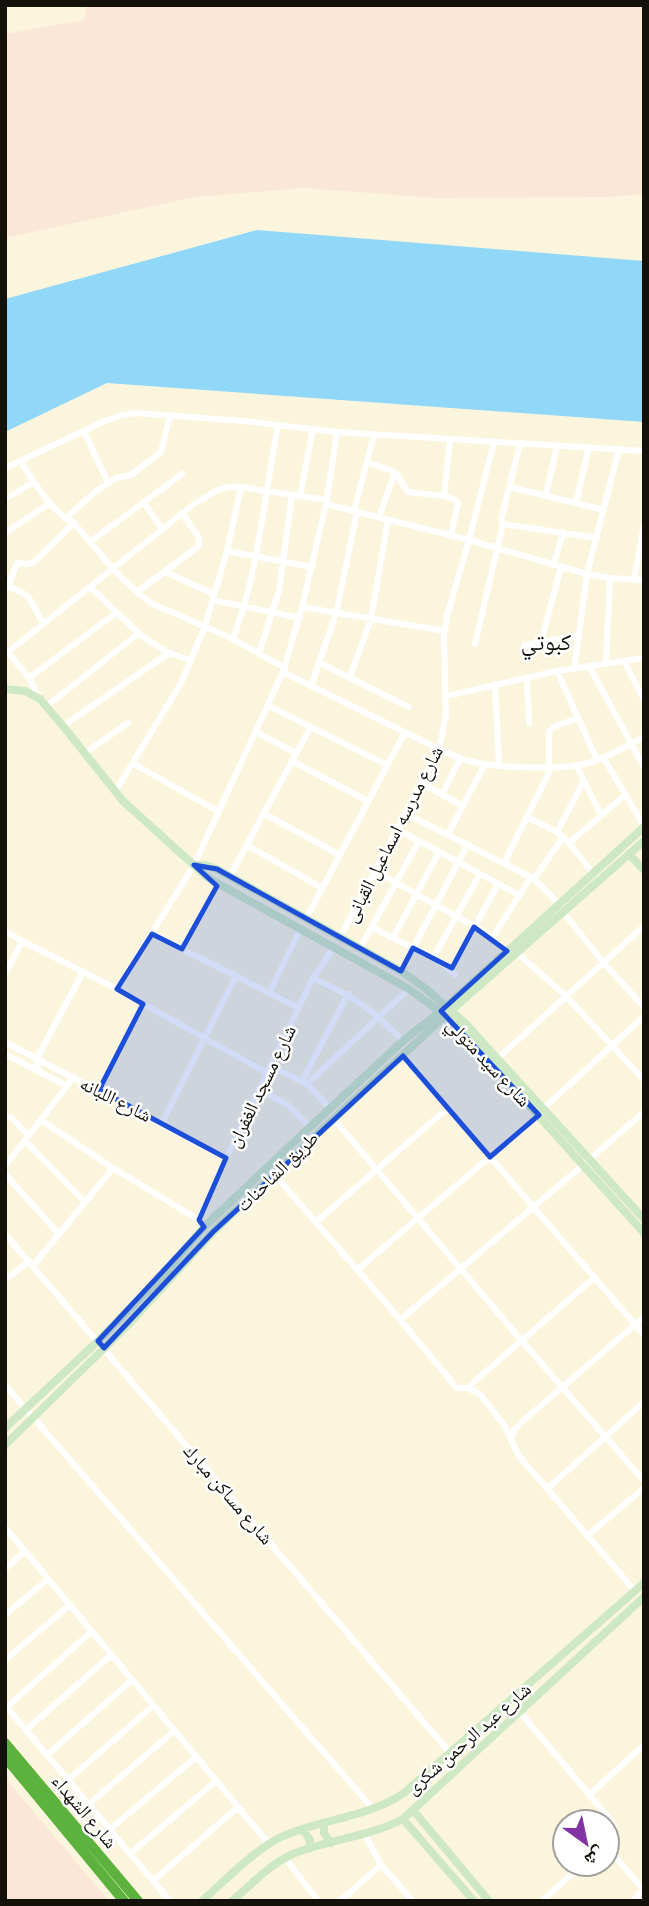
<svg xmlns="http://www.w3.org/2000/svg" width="649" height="1906" viewBox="0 0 649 1906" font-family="'Crimson Pro','Noto Naskh Arabic',serif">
<rect width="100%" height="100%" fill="#fbf5de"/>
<path fill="#fae7d7" d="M87,5h557v189l-36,3 -171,1 -132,-10 -110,9 -190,41v-204l79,-14z
M5,1778l104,123h-104z"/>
<path fill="#91d7f8" d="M257,230l387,31v161l-537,-39 -102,49v-133z"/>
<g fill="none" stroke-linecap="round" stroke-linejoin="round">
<path stroke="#fff" stroke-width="6" d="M84,431l24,52
M20,461c15,22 30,50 54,62l39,46 24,23 14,11 82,36 52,29
M367,462l28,10 13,20 36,4 12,4 2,3 -7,32
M5,468l100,-47 17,-6 14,-2 107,8 94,11 307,19
M510,487l94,23
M546,495l11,-49
M300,496l13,-67
M444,496l6,-56
M5,499l29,-17
M144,503l18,26
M576,503l13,-56
M326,504l143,36 118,34 23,4 34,2
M354,511l20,-76
M379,517l16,-45
M65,519l30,-27 21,-14 15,-3 30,-23 9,-37
M503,524l94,14
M5,533l45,-30
M90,542l92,-68
M227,551l85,16
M554,564l9,-32
M165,572l49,22
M634,580l10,-55
M5,586c27,7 26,15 38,38
M8,587l9,-24 12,1 6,-3 39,-38
M90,587l53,50 26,16 21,7
M137,592l62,-46v-8l-17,-25
M213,600l87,18
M302,607l143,24
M233,639c6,-17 12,-35 16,-52 13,-54 19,-109 29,-162
M541,642l20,-75
M475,644l28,-120 -2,-4 19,-76
M524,645l54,-9
M7,651l22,27 11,21
M8,652l186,-148 24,-14 11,-3h12l86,13
M259,653l20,-62 13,-96
M624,661l20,39
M320,663l89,44
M606,663l4,-85
M589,666l55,101
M574,669l13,-95 32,-125
M557,671l40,89
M283,672l156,77c10,5 20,10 31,12 24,7 89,9 114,3 21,-5 41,-17 60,-27
M350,677l21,-58 17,-99
M29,678l88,-66
M527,678l2,45
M495,684l4,82
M311,686l25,-72 21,-102
M447,696l110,-25 87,-13
M47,706l92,-73
M269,706l118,59
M63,726l106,-73
M256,732l40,21
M85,753l43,-30
M603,757l41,69
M292,761l76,40
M132,763l87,49
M576,765l25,50
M421,783l42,23
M115,792l66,-109 24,-57 22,-75 14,-64
M442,795l18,-36
M263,813l77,42
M405,813l129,66 26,26
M527,817l30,15 12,11 24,30
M397,829l122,66
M557,832l27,-51
M448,834l37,-70
M569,843l56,-48
M247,845l75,43
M504,863l45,-90v-41l4,-5 25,-9
M375,871l111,62 21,18
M230,876l80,-148
M534,879l29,-42
M563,912l40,50 41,45
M306,919l99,-187
M371,927l70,35 14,13
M5,931l17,10 95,48 150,84
M152,934l147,74
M340,937l99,-188 7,-34 -2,-78 3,-21 22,-76 25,-98
M393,938l46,-86
M492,938l39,-61
M360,948l59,-107
M182,949l36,-64
M515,951l51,45 78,84
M433,958l47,-84
M451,970l47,-86
M401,971l67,-127
M5,974l17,-33
M313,978c41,19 58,30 90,63
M117,989l77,-124 89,-193 19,-65 24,-103 11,-72
M269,993l31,-63
M5,1042l221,116
M5,1054l62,32
M403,1056l241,279
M498,1058l146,-132
M270,1066l37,18 23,24
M38,1070l-1,-12 46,-86
M302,1081l46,-87
M307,1084l102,-95
M259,1089l29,16 22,22
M99,1090l44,-86
M544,1108l100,-92
M5,1117h6l18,19
M333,1118l188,222 123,141
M41,1120l72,48 86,52
M162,1123l74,-147
M25,1141l60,61
M5,1166l69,-89
M5,1174l54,60
M274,1174l106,122 77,92h10l128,-111
M316,1222l132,-114
M204,1227l-5,-7 27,-62 87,-180 21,-30
M5,1234l446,520
M33,1266l80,-98
M357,1270l182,-155
M5,1280l24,-19
M400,1320l183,-155 61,-53
M5,1385l368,424
M467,1388l13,6 24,31 15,31 116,135
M511,1440l3,-10 10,-10 120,-103
M548,1488l96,-86
M5,1527l264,317
M587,1536l57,-48
M5,1569l20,-18
M5,1615l43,-36
M5,1660l65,-55
M5,1705l165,196
M7,1707l85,-76
M519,1711l94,112c2,9 1,14 -6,20
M26,1730l85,-75
M47,1755l85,-75
M68,1780l85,-74
M590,1794l54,-49
M89,1804l85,-73
M110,1829l86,-72
M364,1833l17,32 32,36
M607,1847l37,43
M131,1853l85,-72
M285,1858l33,43
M154,1880l84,-73
M340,1901l41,-36
M542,1901l41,-37
M632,1901l12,-11"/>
<path stroke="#cee8c4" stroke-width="8" d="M5,689l20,2 15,8 23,27 60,75 85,77 201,111 44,32 191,212
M629,854l15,16
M194,865h11l12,4 184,102 24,17 39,34 180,197
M5,1428l93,-87 64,-65 42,-49 106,-100 93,-86 44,-35 197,-179
M5,1445l123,-120 85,-93 61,-58 172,-159 198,-174
M413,1810l76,91
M403,1819l71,82
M324,1824v9l7,10
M303,1830l7,10 -1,9
M202,1901c21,-19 51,-49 75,-62 40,-20 89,-20 127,-46l240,-210
M232,1901c19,-16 38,-37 61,-47 35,-15 76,-17 110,-35l241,-222"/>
<path stroke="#5cb23c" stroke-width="10" d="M5,1743l133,158
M5,1757l119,144"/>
</g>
<path fill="#1d4ed8" fill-opacity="0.2" stroke="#1d4ed8" stroke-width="5" stroke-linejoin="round" d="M194,865l23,4 184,102 12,-23 39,20 22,-41 33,24 -66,60 98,104 -49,42 -87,-101 -190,176 -109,116 -6,-7 106,-114 -5,-7 27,-62 -127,-68 44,-86 -26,-15 35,-55 30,15 35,-63z"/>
<g text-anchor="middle" stroke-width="5" stroke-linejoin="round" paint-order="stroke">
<g font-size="19" fill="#131109" stroke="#fff">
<text transform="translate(393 834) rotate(-63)" y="7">شارع مدرسه اسماعيل القبانى</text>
<text transform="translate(489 1062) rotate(47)" y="7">شارع سيد متولي</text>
<text transform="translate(261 1086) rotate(-64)" y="7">شارع مسجد الغفران</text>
<text transform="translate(116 1099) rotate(27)" y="7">شارع اللبانه</text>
<text transform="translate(277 1171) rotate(-44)" y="7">طريق الشاحنات</text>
<text transform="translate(229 1494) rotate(49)" y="7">شارع مساكن مبارك</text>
<text transform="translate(468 1738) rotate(-41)" y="7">شارع عبد الرحمن شكرى</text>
<text transform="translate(85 1811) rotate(50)" y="7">شارع الشهداء</text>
</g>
<g font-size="23" fill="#131109" stroke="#fff">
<text x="546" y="650">كبوتي</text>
</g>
</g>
<rect width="649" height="1906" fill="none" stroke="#131109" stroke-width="14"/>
<g transform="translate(586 1843) rotate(147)"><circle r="33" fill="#ffffff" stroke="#a1a09d" stroke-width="2"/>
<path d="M0-5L12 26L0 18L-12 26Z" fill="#8234a5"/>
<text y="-10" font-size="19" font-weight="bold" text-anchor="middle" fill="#131109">ش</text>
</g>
</svg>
